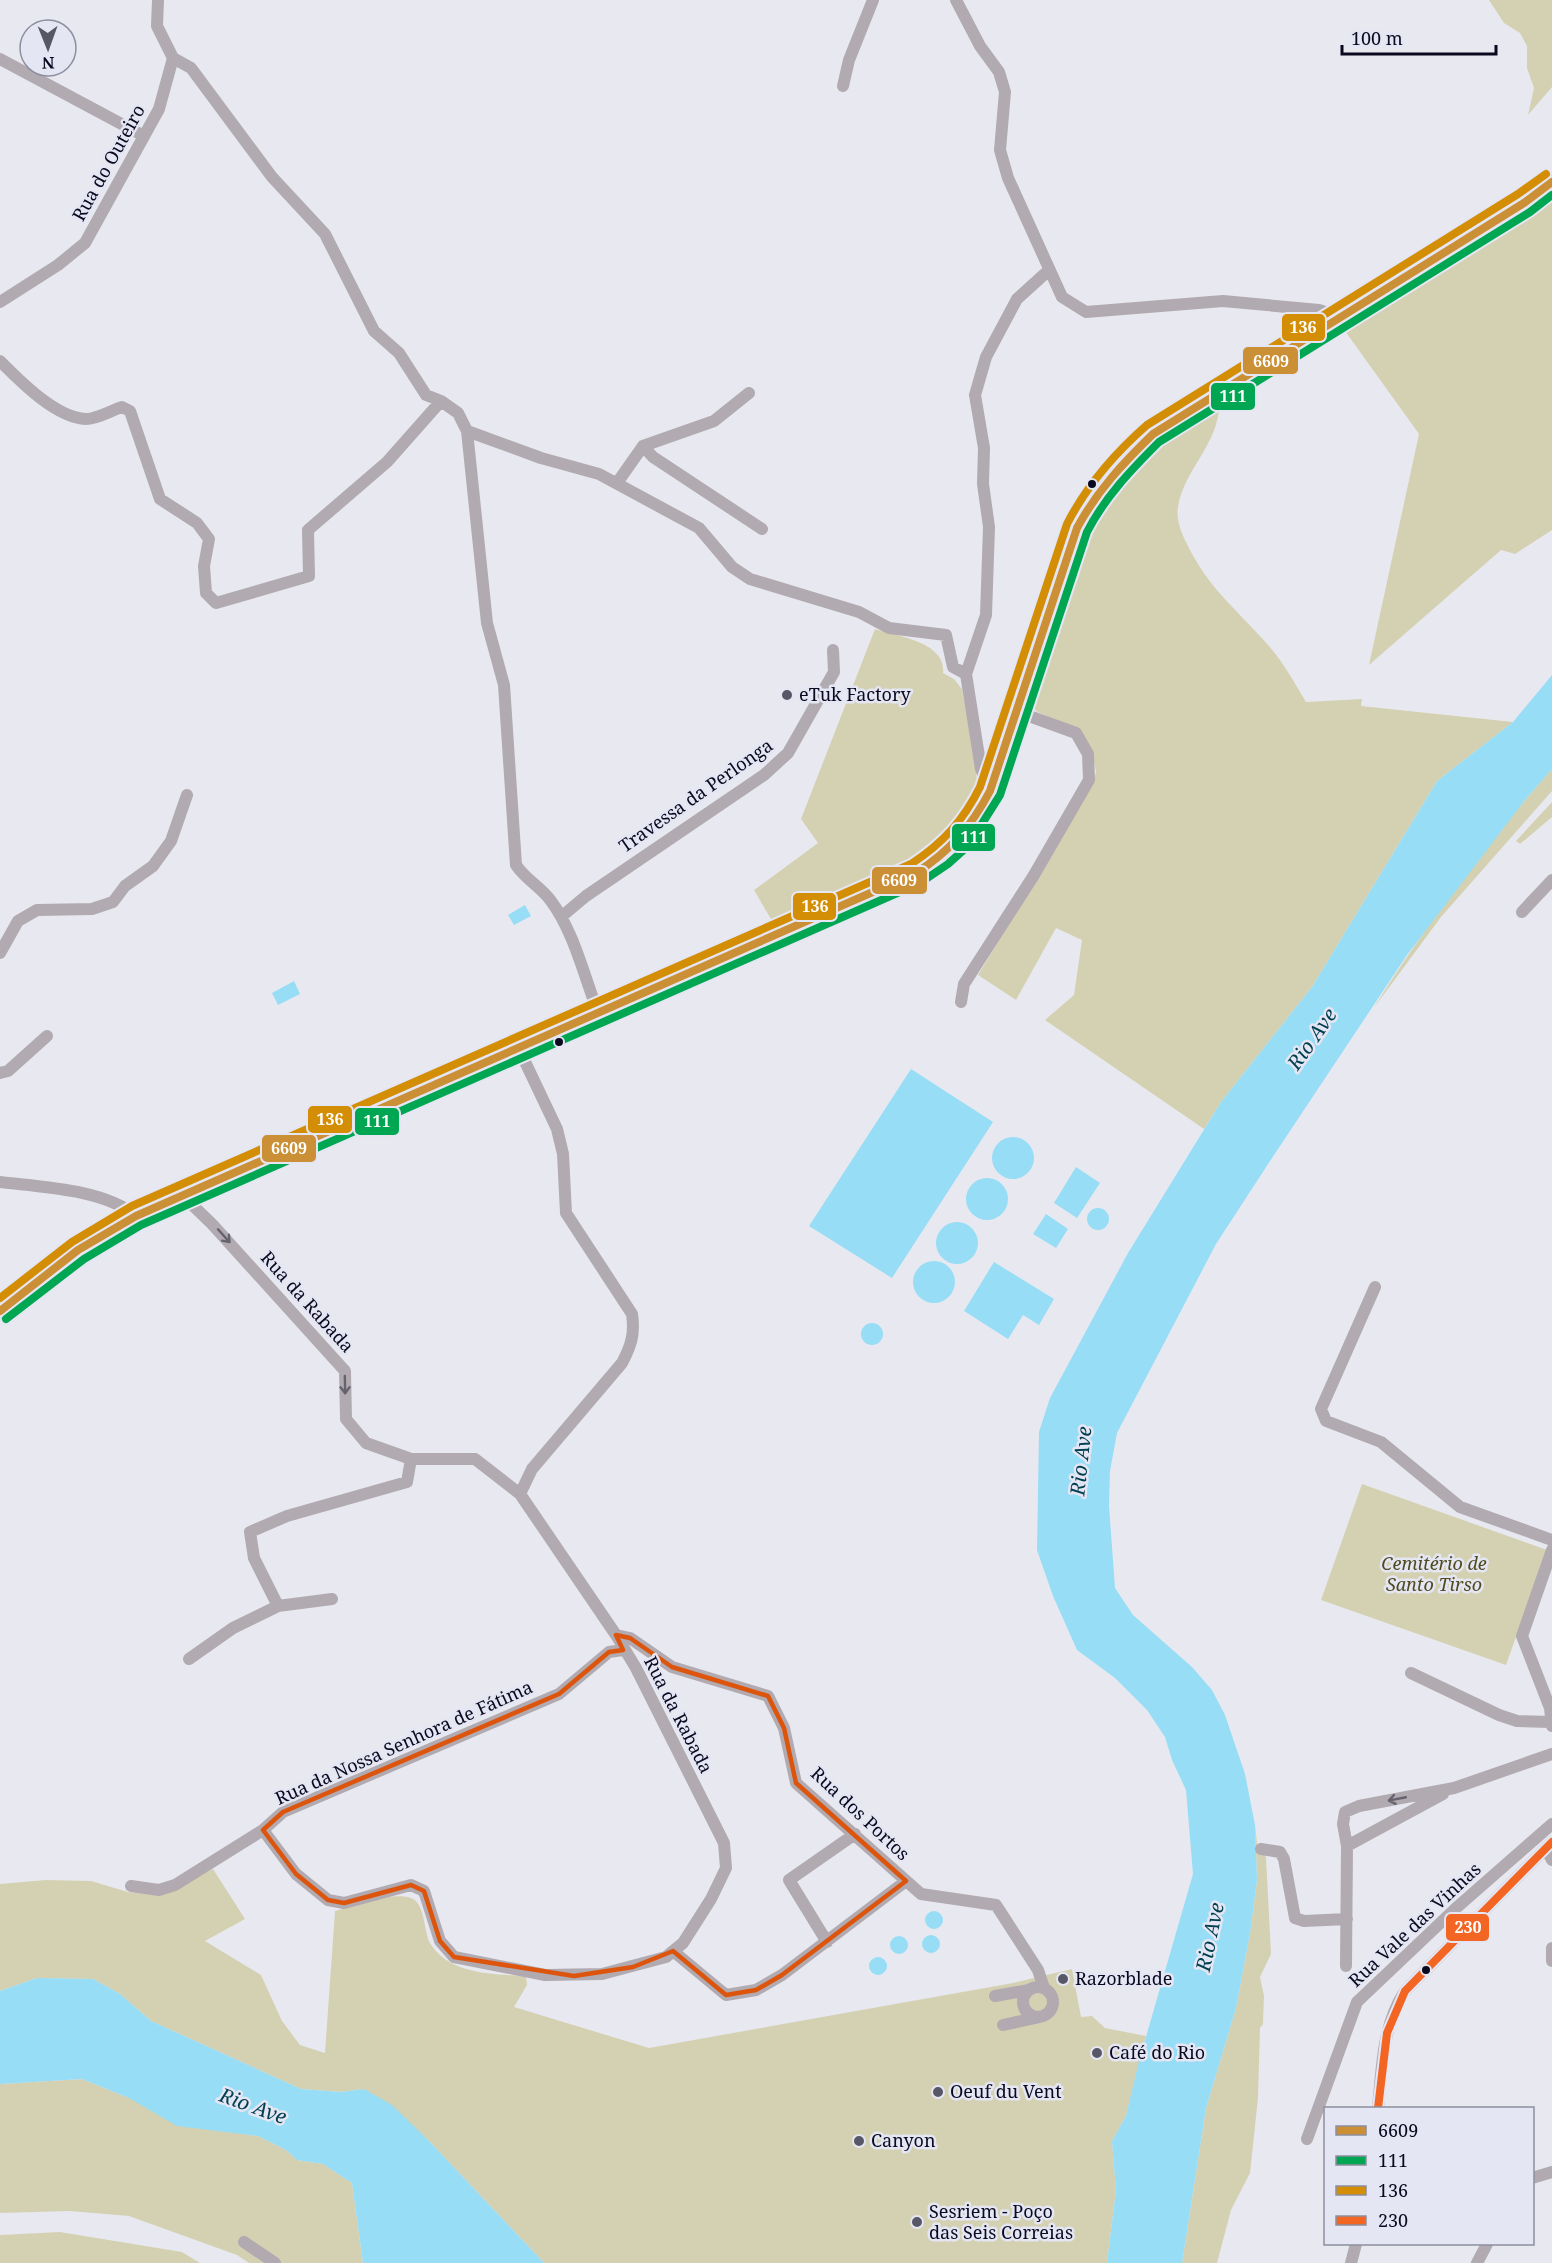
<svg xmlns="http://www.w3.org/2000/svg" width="1552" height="2263" viewBox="0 0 1552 2263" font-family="'Noto Serif',serif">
<rect width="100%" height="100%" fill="#e8e9f0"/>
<path fill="#d4d1b3" d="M1489,0h63v87l-24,28 6,-27 -7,-20v-22l-7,-13 -16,-10z
M1552,202v328l-37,24 -14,-4 -132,115 50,-231 -74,-103z
M1219,402c2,40 -35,67 -41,105 -2,12 3,25 8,35 23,48 49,65 82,103 15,17 26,37 38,57l56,-3 -1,7 152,16 -76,59 -125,206 -91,115 -17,27 -159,-109 29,-25 8,-55 -26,-12 -40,72 -38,-25 114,-189 4,-14 -3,-16 -38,-36 -19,-9 -7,-11 58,-177 23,-36 30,-33z
M875,629c21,7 72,13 68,44l11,6 8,10c4,25 21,96 13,118 -17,52 -151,97 -200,119l-21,-36 64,-47 -17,-24z
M1552,769v22l-111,126 -68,92c53,-84 113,-166 179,-240z
M1552,802v15l-32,27 -4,-3z
M1362,1484l185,66 -41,115 -185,-65z
M1255,1825l2,18 9,14 5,97 -11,23 4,19 -1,28 -3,4 -2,70 -8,75 -19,37 -14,53h-35l24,-155 30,-100 14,-75 7,-53z
M213,1869l32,50 -40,22 56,34 21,46 18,24 25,8 10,-142c19,-5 58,-20 76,-13 15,6 12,32 19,45 19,32 64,31 96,33l1,9 -13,22 135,41 364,-65 59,-14 9,48 11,-1 13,12 41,8 -20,80 -14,25 4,49 -9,73h-563l-115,-122 -65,-52 -23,3 -40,-3 -150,-68 -31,-27 -27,-15 -56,-1 -37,13v-107l46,-4 45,1 37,11 28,3z
M82,2079l47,19 102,34 27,4 28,14 11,10 26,4 29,19 11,80h-114l-12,-8 -108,-39 -60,-5 -69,2v-129z
M60,2232l122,20 18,11h-200v-28z"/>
<path fill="#97ddf6" d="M1552,675v94l-27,31 -118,155 -133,200 -58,89 -99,189 -7,38 -1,35 6,82 18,27 59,52 20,23 13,25 20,59 10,51 2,55 -7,53 -14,75 -30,100 -24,155h-75l9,-73 -4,-49 14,-25 13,-55 54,-187 -7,-84 -14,-30 -7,-23 -18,-27 -32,-32 -38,-28 -24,-54 -16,-46 2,-118 11,-34 78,-145 93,-151 91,-115 125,-206 76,-59z
M525,905l6,11 -17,9 -6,-10z
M294,981l6,13 -22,11 -6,-12z
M911,1069l82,53 -101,156 -83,-52z
M992 1158a21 21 0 1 1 42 0a21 21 0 1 1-42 0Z
M1076,1167l24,16 -23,35 -23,-15z
M966 1199a21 21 0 1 1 42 0a21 21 0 1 1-42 0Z
M1087 1219a11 11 0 1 1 22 0a11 11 0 1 1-22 0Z
M1046,1214l22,15 -12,19 -23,-14z
M936 1243a21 21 0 1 1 42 0a21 21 0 1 1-42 0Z
M913 1282a21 21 0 1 1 42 0a21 21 0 1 1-42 0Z
M994,1262l60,37 -15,26 -16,-10 -15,24 -44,-28z
M861 1334a11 11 0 1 1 22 0a11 11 0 1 1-22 0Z
M925 1920a9 9 0 1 1 18 0a9 9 0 1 1-18 0Z
M922 1944a9 9 0 1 1 18 0a9 9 0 1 1-18 0Z
M890 1945a9 9 0 1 1 18 0a9 9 0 1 1-18 0Z
M869 1966a9 9 0 1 1 18 0a9 9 0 1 1-18 0Z
M37,1978l56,1 27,15 31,27 150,68 40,3 23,-3 28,16 37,36 115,122h-181l-11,-80 -29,-19 -26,-4 -11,-10 -28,-14 -81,-10 -48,-28 -47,-19 -82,5v-93z"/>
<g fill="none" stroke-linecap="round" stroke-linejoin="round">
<path stroke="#b1aab0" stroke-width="12" d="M956,0l24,46 19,26 6,20 -5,58 8,28 54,119 24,15 137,-11 96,9 21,7
M173,58l18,10 81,109 53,57 49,97 25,22 27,42 15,6 17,12 9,18 20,192 17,62 12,180c10,15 25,22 35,36 23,31 33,75 47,111
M0,59l144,77
M843,86l6,-26 24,-60
M0,302l58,-37 27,-22 74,-134 14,-51 -16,-32 1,-26
M0,361c20,20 56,57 86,58 11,0 26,-9 36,-12l8,4 30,88 37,24 12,16 -5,27 2,27 10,10 93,-27 -1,-46 79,-68 54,-61
M467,431l74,27 58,16 100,54 33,39 18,12 109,33 30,16 57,7 7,32 13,7
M643,446l10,11 109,72
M617,483l26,-37 71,-25 35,-28
M990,791l-9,-22 -15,-95 20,-59 3,-88 -6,-43 1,-36 -9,-53 11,-38 31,-58 32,-29
M1522,912l30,-32
M561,917l25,-21 178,-121 24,-22 46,-81 -1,-22
M0,953l18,-32 19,-11 55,-1 21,-7 12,-16 28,-20 18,-25 16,-46
M961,1002l3,-18 70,-109 55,-95 -1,-26 -12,-21 -58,-21
M518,1047l39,82 6,25 3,59 66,101c3,20 -1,32 -10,49l-90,106 -12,25
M0,1073l8,-2 39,-35
M0,1182c41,5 104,7 136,34
M182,1195l30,29 133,147 1,48 20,24 45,16h64l45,35 96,141 20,33 88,175 2,25 -15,31 -28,44 -17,14 -64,17 -57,1 -91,-18 -14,-16 -16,-50 -13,-6 -67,18 -16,-3 -32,-26 -33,-44
M1375,1287l-54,122 5,12 55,21 79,65 92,33
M1552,1550l-30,86 28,72 2,18
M278,1606l-24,-48 -4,-26 37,-16 120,-34 4,-23
M616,1635l14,3 42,29 96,29 16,32 12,55 125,111 75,11 42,65 6,18
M189,1659l44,-31 45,-22 54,-7
M1411,1673l88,42 18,6 33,1
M1347,1846l96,-52
M1546,1848l6,12
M1261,1849l19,3 4,7 11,59 9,3 43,-2
M131,1886l28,4 16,-5 88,-55 20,-18 276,-118 50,-42 14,-2
M827,1942l-38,-62 66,-46
M1552,1948v13
M673,1951l53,44 30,-5 26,-15 124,-94
M1346,1966l1,-120 -4,-22 2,-12 14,-6 95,-18 98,-34
M1023 2002a15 15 0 1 1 30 0a15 15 0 1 1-30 0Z
M995,1996l34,-6
M1003,2025l37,-8
M1378,2108c4,-40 4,-82 27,-117l147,-149
M1307,2139l50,-137 98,-93 97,-85
M1532,2178l20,-6
M244,2242l31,21
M1351,2263l5,-19
M1477,2263l10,-19"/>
<path stroke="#b2adb4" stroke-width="16" d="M0,1311l78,-61 58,-34 780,-343c41,-26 52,-39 74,-82l87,-263c20,-41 43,-63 76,-94l371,-231 28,-21"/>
<defs>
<path id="bus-1" d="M0,1311l78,-61 58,-34 780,-343c34,-22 55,-46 74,-82l87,-263c20,-37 46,-65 76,-94l371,-231 28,-21"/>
<path id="bus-2" d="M6,1319l78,-60 57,-34 779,-342 28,-19 20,-18 32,-51 87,-263c18,-35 44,-62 72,-90l371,-230 22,-17"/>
<path id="bus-3" d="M0,1298l72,-56 60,-36 779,-342c32,-21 52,-43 69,-77l87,-263c20,-39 48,-71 80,-99l371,-231 28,-20"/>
<path id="bus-4" d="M1378,2108l9,-75 18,-42 147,-149"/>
</defs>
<use href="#bus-1" stroke="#e5e6f3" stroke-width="12"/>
<use href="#bus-2" stroke="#e5e6f3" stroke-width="12"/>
<use href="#bus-3" stroke="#e5e6f3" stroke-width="12"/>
<use href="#bus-4" stroke="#e5e6f3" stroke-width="12"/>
<use href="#bus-1" stroke="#cb8f35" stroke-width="8"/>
<use href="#bus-2" stroke="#00a651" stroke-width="8"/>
<use href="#bus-3" stroke="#d38e05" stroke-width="8"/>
<use href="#bus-4" stroke="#f26522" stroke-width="8"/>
</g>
<defs><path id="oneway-shaft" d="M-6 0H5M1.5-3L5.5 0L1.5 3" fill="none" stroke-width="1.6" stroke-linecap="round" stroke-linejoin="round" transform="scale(1.5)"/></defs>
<g stroke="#66626f">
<use href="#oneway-shaft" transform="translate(224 1236) rotate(48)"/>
<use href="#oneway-shaft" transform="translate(345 1385) rotate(89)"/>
<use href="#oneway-shaft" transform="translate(1397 1799) rotate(169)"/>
</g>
<path fill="none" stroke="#dd550d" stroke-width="4.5" stroke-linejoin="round" d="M616,1635l14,3 42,29 96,29 16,32 12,55 110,98 -124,94 -26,15 -30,5 -53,-44 -40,16 -59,9 -120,-19 -14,-16 -16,-50 -13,-6 -67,18 -16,-3 -32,-26 -33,-44 20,-18 276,-118 50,-42 14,-2z"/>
<g fill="#0a091f" stroke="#e5e6f3" stroke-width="2">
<circle cx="1092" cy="484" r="5"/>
<circle cx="559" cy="1042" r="5"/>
<circle cx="1426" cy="1970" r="5"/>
</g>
<g fill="#585768" stroke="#e5e6f3" stroke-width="2">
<circle cx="787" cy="695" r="6"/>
<circle cx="1063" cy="1979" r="6"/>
<circle cx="1097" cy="2053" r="6"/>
<circle cx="938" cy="2092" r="6"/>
<circle cx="859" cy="2141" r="6"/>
<circle cx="917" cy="2222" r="6"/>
</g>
<g text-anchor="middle" stroke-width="5" stroke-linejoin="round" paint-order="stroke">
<g font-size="18" fill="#0a091f" stroke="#e5e6f3">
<text transform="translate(109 163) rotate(-61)" y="6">Rua do Outeiro</text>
<text transform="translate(696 796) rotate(-35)" y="6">Travessa da Perlonga</text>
<text transform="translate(307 1302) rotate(48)" y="6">Rua da Rabada</text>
<text transform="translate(678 1715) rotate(63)" y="6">Rua da Rabada</text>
<text transform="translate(404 1743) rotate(-24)" y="6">Rua da Nossa Senhora de Fátima</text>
<text transform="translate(860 1814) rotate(43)" y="6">Rua dos Portos</text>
<text transform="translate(1415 1925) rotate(-43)" y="6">Rua Vale das Vinhas</text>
</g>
<g font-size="18" fill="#0a091f" stroke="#e5e6f3" text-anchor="start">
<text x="799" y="701">eTuk Factory</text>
<text x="1075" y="1985">Razorblade</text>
<text x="1109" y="2059">Café do Rio</text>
<text x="950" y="2098">Oeuf du Vent</text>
<text x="871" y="2147">Canyon</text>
<text x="929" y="2218">Sesriem - Poço<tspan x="929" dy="21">das Seis Correias</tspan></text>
</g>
<g font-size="18" font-style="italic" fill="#504a1e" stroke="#e5e6f3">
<text x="1434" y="1570">Cemitério de<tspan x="1434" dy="21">Santo Tirso</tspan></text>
</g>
<g font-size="20" font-style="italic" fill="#003f50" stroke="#e5e6f3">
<text transform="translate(1312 1039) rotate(-55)" y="7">Rio Ave</text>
<text transform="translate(1081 1461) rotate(-84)" y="7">Rio Ave</text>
<text transform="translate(1210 1937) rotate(-78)" y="7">Rio Ave</text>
<text transform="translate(253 2106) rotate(20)" y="7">Rio Ave</text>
</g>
</g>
<g stroke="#e5e6f3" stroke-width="2">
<rect x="1281" y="313" width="45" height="29" rx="6" fill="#d38e05"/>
<rect x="1242" y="346" width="57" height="29" rx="6" fill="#cb8f35"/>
<rect x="1210" y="382" width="46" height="29" rx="6" fill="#00a651"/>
<rect x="951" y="823" width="45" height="29" rx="6" fill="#00a651"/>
<rect x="871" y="866" width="57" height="29" rx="6" fill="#cb8f35"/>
<rect x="792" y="892" width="45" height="29" rx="6" fill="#d38e05"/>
<rect x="307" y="1105" width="46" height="29" rx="6" fill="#d38e05"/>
<rect x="354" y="1107" width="46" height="29" rx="6" fill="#00a651"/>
<rect x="261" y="1134" width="56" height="29" rx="6" fill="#cb8f35"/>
<rect x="1445" y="1913" width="45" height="29" rx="6" fill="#f26522"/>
</g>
<g font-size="16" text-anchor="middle" font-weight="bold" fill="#fff">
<text x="1303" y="333">136</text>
<text x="1271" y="367">6609</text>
<text x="1233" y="402">111</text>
<text x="974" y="843">111</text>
<text x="899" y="886">6609</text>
<text x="815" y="912">136</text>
<text x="330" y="1125">136</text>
<text x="377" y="1127">111</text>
<text x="289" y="1154">6609</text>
<text x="1468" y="1933">230</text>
</g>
<rect x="1324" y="2107" width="210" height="138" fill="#e5e6f3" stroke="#8d8e9e" stroke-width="1.5"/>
<rect x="1336" y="2126" width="30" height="9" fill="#cb8f35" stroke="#8d8e9e" stroke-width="1.5"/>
<text x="1378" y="2137" font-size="18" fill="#0a091f">6609</text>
<rect x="1336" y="2156" width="30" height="9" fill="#00a651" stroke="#8d8e9e" stroke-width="1.5"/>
<text x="1378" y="2167" font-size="18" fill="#0a091f">111</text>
<rect x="1336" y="2186" width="30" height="9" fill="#d38e05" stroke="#8d8e9e" stroke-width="1.5"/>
<text x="1378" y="2197" font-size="18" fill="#0a091f">136</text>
<rect x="1336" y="2216" width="30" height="9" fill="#f26522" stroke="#8d8e9e" stroke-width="1.5"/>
<text x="1378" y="2227" font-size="18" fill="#0a091f">230</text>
<g transform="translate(48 48) rotate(179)"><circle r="28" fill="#e5e6f3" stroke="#8d8e9e" stroke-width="1.5"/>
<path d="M0-4.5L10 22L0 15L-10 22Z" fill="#585768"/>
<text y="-9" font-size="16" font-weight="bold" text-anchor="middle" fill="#0a091f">N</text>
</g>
<path d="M1342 45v9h154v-9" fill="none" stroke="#0a091f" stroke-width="3"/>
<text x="1351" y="45" font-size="18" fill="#0a091f" stroke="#e5e6f3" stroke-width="4.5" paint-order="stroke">100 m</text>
</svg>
